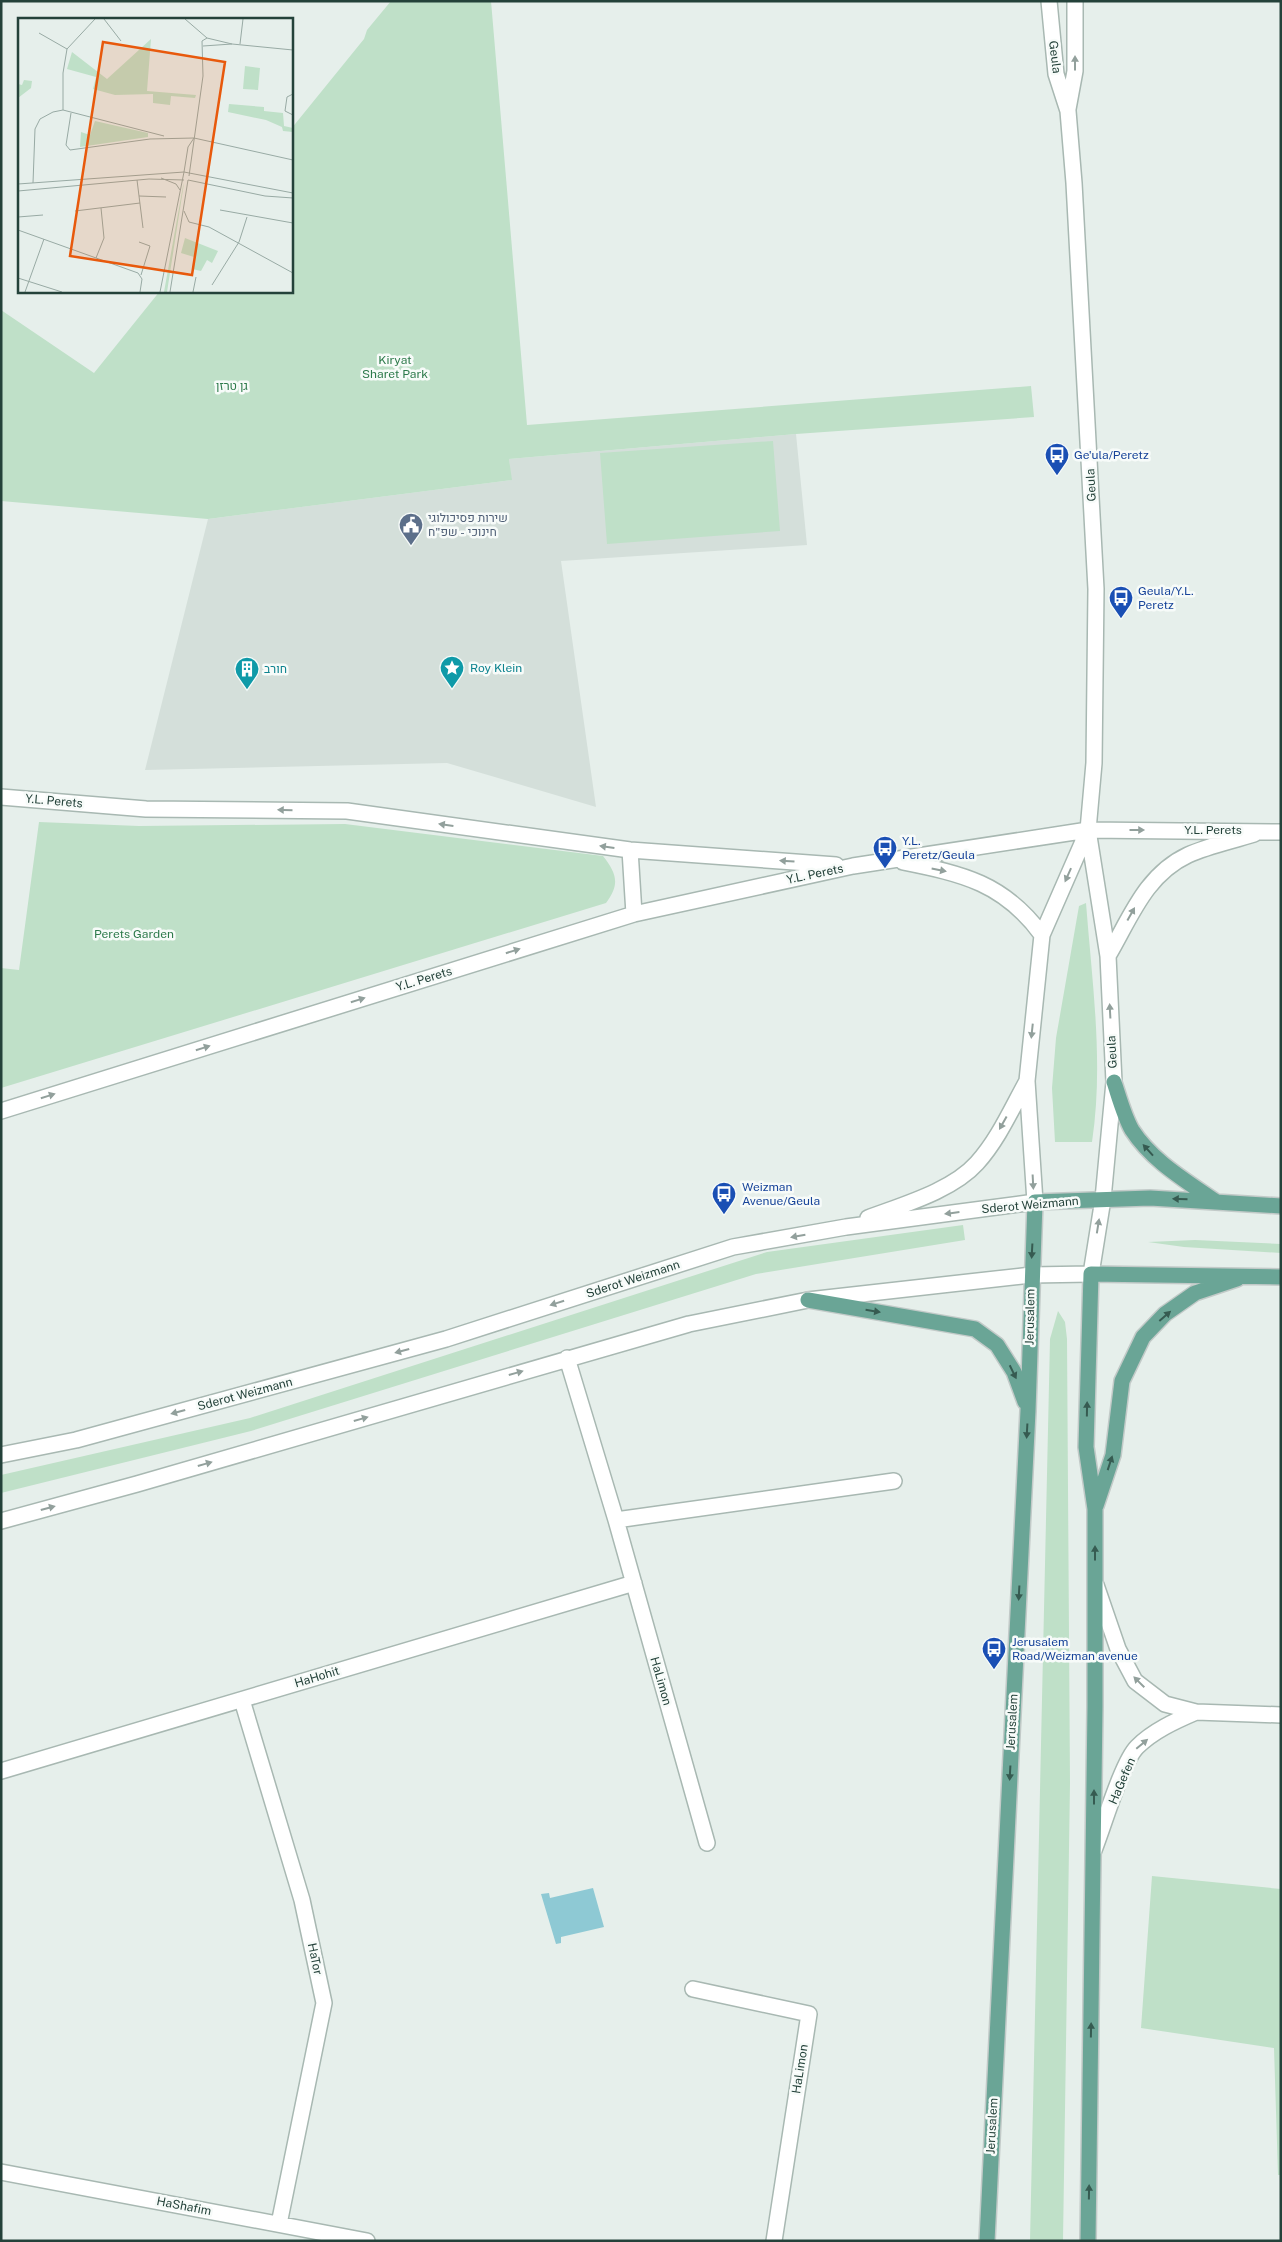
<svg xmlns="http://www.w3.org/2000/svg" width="1282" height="2242" viewBox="0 0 1282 2242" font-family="'Public Sans',Heebo,sans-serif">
<rect width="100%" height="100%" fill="#e6efeb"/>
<path fill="#d4dfda" d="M796,434l11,111 -246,16 35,246 -149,-44 -302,7 63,-251 303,-39 -2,-21z"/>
<path fill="#bfe0c8" d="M391,1h100l36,424 504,-39 3,31 -238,17 -287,25 3,21 -304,39 -207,-18v-191l93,63 66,-82h131v-162l73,-90 3,-9z
M773,441l7,90 -173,13 -7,-91z
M39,822l100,4 206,-2 258,32c14,18 17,28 3,47l-605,185v-120l18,2z
M1086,903c6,79 18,160 6,239h-37l-3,-54 4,-50 23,-132z
M963,1225l2,15 -209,34 -505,157 -250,62v-18l249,-57 517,-166z
M1195,1240l86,4v9l-97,-6 -36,-5z
M1058,1311l7,11 2,17 3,444 -7,458h-33l20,-902z
M1152,1876l129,13v286h-3l-4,-127 -133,-20z"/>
<path fill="#8ec9d4" d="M593,1888l11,39 -43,10v6l-5,1 -15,-50 8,-1 1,5z"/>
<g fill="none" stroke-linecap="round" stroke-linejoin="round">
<defs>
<path id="minor" d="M1068,109l7,-38v-70
M1,797l145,12 201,2 283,39 206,15
M630,850l4,64
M903,862c60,12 101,21 139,73
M1108,956c22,-37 37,-81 80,-101 20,-9 44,-14 66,-21
M1,1111l633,-197 219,-48 235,-36 193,2
M868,1218c34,-13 84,-27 109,-55 21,-23 35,-55 50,-82
M567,1358l49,162 91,323
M1,1455l75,-15 370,-101 287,-92 113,-20 189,-25 -8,-121 15,-146 46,-105
M616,1520l278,-39
M1,1521l136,-37 552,-160 119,-24 223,-25 60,-1 12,-75 11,-117 -6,-126 -20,-126 6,-67 2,-174 -22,-406 -6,-72 -12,-37 -7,-73
M1096,1585l22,64 17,32 30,23 31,8 85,3
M242,1700l60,200 22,103 -45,221
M1,1771l633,-188
M1094,1850c9,-22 28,-88 43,-103 16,-16 38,-26 59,-35
M693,1989l116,25 -35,227
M1,2172l366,69"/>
<path id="major" d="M1114,1082c5,15 10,34 18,48 20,31 53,50 83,71
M808,1300l167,29 22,16 17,27 11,30
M1096,1506l17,-51 9,-74 21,-44 22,-23 30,-21 42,-14
M987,2241l41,-830 7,-209 115,-4 131,8
M1088,2241l7,-534v-198l-9,-62 5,-173 190,3"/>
</defs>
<use href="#minor" stroke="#a8b8b2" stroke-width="18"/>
<use href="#major" stroke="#c2cac8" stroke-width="18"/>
<use href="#minor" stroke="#fff" stroke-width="15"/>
<use href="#major" stroke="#6aa596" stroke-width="15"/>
</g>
<defs><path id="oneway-solid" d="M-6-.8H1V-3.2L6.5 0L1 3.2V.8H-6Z" transform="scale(1.25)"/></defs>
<g fill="#92a09c">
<use href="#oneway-solid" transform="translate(1075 63) rotate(-90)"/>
<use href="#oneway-solid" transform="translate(285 810) rotate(-179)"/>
<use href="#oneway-solid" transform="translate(446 825) rotate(-172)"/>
<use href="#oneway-solid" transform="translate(1137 830)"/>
<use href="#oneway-solid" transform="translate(607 847) rotate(-172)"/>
<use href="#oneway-solid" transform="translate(787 861) rotate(-176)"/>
<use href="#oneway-solid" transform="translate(939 870) rotate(11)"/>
<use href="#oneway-solid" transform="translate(1068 875) rotate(114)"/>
<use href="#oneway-solid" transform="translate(1131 914) rotate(-61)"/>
<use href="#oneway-solid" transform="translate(513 951) rotate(-17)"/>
<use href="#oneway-solid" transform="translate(358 1000) rotate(-17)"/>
<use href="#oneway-solid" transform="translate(1110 1011) rotate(-93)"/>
<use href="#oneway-solid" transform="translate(1032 1031) rotate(96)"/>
<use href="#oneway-solid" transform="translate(203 1048) rotate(-17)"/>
<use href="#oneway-solid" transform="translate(48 1096) rotate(-17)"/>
<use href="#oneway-solid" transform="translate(1003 1123) rotate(119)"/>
<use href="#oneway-solid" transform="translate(1033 1182) rotate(87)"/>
<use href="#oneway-solid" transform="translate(952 1213) rotate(173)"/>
<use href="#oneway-solid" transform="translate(1098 1226) rotate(-81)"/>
<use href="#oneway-solid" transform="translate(798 1236) rotate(170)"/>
<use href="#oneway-solid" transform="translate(557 1303) rotate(162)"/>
<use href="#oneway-solid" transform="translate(402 1351) rotate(165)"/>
<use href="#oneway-solid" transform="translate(516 1373) rotate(-16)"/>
<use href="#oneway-solid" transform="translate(178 1412) rotate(165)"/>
<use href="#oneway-solid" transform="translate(361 1419) rotate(-16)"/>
<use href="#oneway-solid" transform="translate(205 1464) rotate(-16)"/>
<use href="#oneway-solid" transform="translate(48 1508) rotate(-15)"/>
<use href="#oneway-solid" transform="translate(1139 1682) rotate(-135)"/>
<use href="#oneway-solid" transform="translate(1142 1744) rotate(-40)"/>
</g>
<g fill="#365b51">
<use href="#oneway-solid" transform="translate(1148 1150) rotate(-132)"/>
<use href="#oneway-solid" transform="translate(1180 1199) rotate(-178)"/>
<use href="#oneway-solid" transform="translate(1032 1251) rotate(93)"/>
<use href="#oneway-solid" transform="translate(873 1311) rotate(9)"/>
<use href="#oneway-solid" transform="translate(1165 1316) rotate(-41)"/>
<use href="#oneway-solid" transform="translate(1013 1372) rotate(64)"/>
<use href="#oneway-solid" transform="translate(1087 1409) rotate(-89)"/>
<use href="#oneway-solid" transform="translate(1027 1431) rotate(93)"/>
<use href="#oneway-solid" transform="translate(1110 1463) rotate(-72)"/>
<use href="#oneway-solid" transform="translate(1095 1553) rotate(-90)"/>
<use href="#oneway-solid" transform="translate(1019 1593) rotate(93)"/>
<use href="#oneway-solid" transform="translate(1010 1773) rotate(93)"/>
<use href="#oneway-solid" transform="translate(1094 1797) rotate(-90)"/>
<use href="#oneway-solid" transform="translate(1091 2030) rotate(-89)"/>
<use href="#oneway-solid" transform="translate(1089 2192) rotate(-89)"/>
</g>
<defs>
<symbol id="bus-pin" viewBox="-11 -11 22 30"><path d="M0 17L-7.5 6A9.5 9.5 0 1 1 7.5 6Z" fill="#1a4fb4" stroke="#f7fbf9"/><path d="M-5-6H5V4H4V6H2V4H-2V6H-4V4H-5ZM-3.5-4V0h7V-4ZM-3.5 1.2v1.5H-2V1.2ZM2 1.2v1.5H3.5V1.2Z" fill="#fff"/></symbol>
<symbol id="civic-pin" viewBox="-11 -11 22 30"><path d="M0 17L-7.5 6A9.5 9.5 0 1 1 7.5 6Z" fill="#5c6f8a" stroke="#f7fbf9"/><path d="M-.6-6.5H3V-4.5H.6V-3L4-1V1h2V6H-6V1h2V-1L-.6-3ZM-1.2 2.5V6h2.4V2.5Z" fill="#fff"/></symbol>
<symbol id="sight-pin" viewBox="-11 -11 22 30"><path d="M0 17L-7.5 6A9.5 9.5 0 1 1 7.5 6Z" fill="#0f9aa8" stroke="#f7fbf9"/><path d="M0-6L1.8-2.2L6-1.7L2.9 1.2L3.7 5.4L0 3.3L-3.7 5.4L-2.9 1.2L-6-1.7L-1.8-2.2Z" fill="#fff"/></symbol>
<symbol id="building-pin" viewBox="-11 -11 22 30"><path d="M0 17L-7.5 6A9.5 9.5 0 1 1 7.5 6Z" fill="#0f9aa8" stroke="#f7fbf9"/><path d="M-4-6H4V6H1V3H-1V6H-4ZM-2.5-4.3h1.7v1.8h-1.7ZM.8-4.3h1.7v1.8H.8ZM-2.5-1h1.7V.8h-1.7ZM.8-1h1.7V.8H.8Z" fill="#fff"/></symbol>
</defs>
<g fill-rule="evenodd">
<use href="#bus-pin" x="1043" y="441" width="28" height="38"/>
<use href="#civic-pin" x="397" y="511" width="28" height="38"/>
<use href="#bus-pin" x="1107" y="584" width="28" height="38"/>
<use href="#sight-pin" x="438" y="654" width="28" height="38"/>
<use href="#building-pin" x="233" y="655" width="28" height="38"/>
<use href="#bus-pin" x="871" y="834" width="28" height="38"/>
<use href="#bus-pin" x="710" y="1180" width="28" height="38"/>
<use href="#bus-pin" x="980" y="1635" width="28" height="38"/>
</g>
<g text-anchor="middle" stroke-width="5" stroke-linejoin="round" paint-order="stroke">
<g font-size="12" fill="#24423a" stroke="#f7fbf9">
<text transform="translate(1055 57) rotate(83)" y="4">Geula</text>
<text transform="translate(1091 485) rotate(-93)" y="4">Geula</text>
<text transform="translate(54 801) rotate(5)" y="4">Y.L. Perets</text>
<text x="1213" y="834">Y.L. Perets</text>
<text transform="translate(815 874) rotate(-12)" y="4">Y.L. Perets</text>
<text transform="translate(424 979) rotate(-17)" y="4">Y.L. Perets</text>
<text transform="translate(1112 1052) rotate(-93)" y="4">Geula</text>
<text transform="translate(1030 1205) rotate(-5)" y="4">Sderot Weizmann</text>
<text transform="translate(633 1279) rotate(-18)" y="4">Sderot Weizmann</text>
<text transform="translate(1030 1317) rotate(-89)" y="4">Jerusalem</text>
<text transform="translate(245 1394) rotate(-15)" y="4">Sderot Weizmann</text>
<text transform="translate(317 1677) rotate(-17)" y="4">HaHohit</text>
<text transform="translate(661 1681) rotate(74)" y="4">HaLimon</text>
<text transform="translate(1012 1722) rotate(-87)" y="4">Jerusalem</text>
<text transform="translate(1122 1781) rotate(-67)" y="4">HaGefen</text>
<text transform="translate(315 1959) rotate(78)" y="4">HaTor</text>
<text transform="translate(800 2069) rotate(-81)" y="4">HaLimon</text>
<text transform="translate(992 2126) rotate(-87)" y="4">Jerusalem</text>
<text transform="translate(184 2206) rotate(11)" y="4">HaShafim</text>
</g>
<g font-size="12" fill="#2d7a4b" stroke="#f7fbf9">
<text x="395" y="364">Kiryat<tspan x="395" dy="14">Sharet Park</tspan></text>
<text x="232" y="390">גן טרזן</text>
<text x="134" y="938">Perets Garden</text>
</g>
<g font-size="12" fill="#164399" stroke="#f7fbf9" text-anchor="start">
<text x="1074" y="459">Ge'ula/Peretz</text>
<text x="1138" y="595">Geula/Y.L.<tspan x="1138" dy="14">Peretz</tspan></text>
<text x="902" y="845">Y.L.<tspan x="902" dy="14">Peretz/Geula</tspan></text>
<text x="742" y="1191">Weizman<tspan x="742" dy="14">Avenue/Geula</tspan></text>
<text x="1012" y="1646">Jerusalem<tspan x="1012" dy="14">Road/Weizman avenue</tspan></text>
</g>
<g font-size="12" fill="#4e5e75" stroke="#f7fbf9" text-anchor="start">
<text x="428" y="522">שירות פסיכולוגי<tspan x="428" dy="14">חינוכי - שפ"ח</tspan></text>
</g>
<g font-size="12" fill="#0d838f" stroke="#f7fbf9" text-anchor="start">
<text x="470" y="672">Roy Klein</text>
<text x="264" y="673">חורב</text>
</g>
</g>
<g transform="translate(18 18)">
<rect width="275" height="275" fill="#e6efeb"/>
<path d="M133,21l-4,52 49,4 -1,3 -24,-2 -1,9 -17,-2v-9l-38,1 -22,-6 3,-12 -29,-8 5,-17 35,27zM227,48l15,2 -2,22 -15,-1zM6,62l8,1 -1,7 -13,10v-14l4,1zM211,86l35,3v4l19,2 1,13 9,2v4l-10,-1 -1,-4 -16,-7 -38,-8zM77,103l53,12v4l-68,10 1,-15 9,3zM166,165l-17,109h-3l19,-106zM167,220l33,13 -6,12 -5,-3 -6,11 -9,-2 2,-12 -13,-4z" fill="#bfe0c8"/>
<path fill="none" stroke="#98aaa4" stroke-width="1" d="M86,1l17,22M167,1l22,19M21,15l28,16M222,26l3,-25M185,28l29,-2 61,6M275,76l-6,3 -2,14 8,4M45,92v-37l4,-24 28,-30M53,95l-5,32 4,5 80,-11 44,-1 99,22M171,158l14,-100 -1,-35 5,-3 25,6M143,160l15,6 4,6M119,162l6,48M15,165l2,-54 5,-10 13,-7 10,-2 101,26M0,166l166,-12 4,-25 6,-9M0,173l131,-12 35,1M121,178l27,1M202,192l73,13M57,193l65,-8M166,193l5,11 20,5 84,46M0,199l25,-2M0,212l120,43 4,6 -2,13M121,224l11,4 -9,29M78,240l8,-20 -3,-30M0,260l44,14M194,267l27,-43 8,-25M7,274l19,-53M142,274l24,-120 109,21M152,274l18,-112 77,16 28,2M175,274l3,-15"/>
<path fill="#e8590c" fill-opacity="0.15" stroke="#e8590c" stroke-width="2.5" d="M85,24l122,20 -33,213 -122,-19z"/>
<rect width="275" height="275" fill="none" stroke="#24423a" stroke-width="2.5"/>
</g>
<rect width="1282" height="2242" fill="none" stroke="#24423a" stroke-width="5"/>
</svg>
